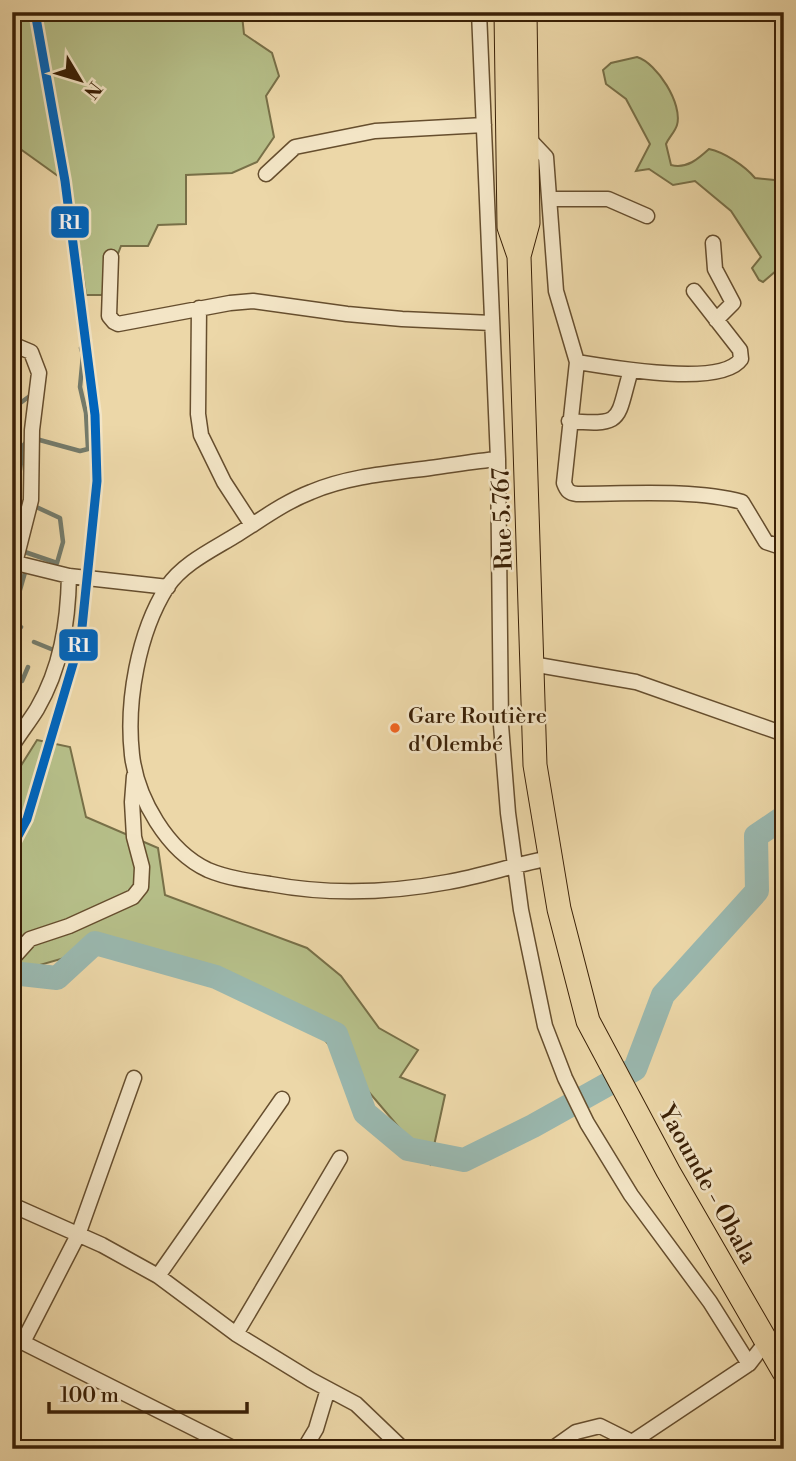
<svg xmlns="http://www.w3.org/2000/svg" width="796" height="1461" viewBox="0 0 796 1461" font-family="'Libre Bodoni',serif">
<rect width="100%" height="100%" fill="#ecd7a8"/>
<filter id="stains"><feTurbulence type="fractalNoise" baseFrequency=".00286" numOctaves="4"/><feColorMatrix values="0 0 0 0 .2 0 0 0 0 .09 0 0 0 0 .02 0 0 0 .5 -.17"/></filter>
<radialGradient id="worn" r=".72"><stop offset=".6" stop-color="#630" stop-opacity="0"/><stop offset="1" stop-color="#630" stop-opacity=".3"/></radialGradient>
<path fill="#b6bf89" stroke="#787048" stroke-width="2" d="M12,12h23l30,169 -53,-38z
M37,12h167l38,3 2,19 28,19 7,23 -13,20 8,41 -17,25 -25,11 -46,2v49l-28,1 -10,21h-27l-19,49h-16l-20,-141z
M637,57c20,6 46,47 40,68 -2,7 -8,12 -11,19l5,21c16,4 27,-6 38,-16 15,3 36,17 46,29l29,3v83l-21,18 -4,-2 -7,-12 9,-11 -30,-46 -36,-30 -22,4 -24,-16 -13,2 14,-27 -24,-45 -20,-15 -3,-14 8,-7z
M37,740l33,7 16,70 72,31 7,47 142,53 34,28 38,52 39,22 -18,27 45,18 -15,69 -129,-152 -209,-62 -80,23v-193z"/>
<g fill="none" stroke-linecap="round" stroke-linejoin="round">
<path stroke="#747b6b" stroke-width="4.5" d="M12,409l22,-16
M36,439l44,12 8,-2 -2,-36 -6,-26 3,-32 -2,-7
M25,470l-3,-23 6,-7
M22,551l35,12 6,-21 -3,-24 -28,-13
M12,603l4,1 10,-35
M12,640l9,-13
M34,642l22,9
M12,680l10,1 6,-14
M12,716l13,4"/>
<path stroke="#9ab8af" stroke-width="24" d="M12,973l45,5 38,-35 121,34 120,57 29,79 43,36 56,11 69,-34 102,-57 28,-74 94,-104 -1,-55 28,-19"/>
<defs>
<path id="minor" d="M479,12l19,447c-23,2 -45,6 -68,9 -39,5 -81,8 -119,24 -26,10 -49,27 -73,42 -24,15 -55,29 -71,53 -29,46 -41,115 -35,168 5,43 35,96 76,115 19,8 41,11 62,14 59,11 119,9 178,-2 35,-6 68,-18 103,-24
M529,139l17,18 10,134 21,71 -13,121c3,8 5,10 13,11 50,0 118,-5 165,8l24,40 18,6
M266,174l29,-27 80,-16 109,-6
M550,199h58l39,17
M713,243l2,26 18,34 -17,17
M111,257l-2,59 5,6 4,2 112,-21 23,-2 94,13 55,5 90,4
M199,308l-1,106 3,21 23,47 28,43
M12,344l19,8 8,21 -7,57 -1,70 -16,63
M577,362c32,5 144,26 164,-3l-1,-9 -46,-59
M569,421c56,5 47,-1 62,-51
M498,459l3,266 7,88 13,97 24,116 20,52 22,45 44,72 79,107 39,62
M12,562l57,14 99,11
M532,664l104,18 148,52
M12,746c8,-13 17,-24 25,-37 24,-41 31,-86 32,-133
M12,959l18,-20 39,-13 64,-29 8,-10 1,-20 -8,-30 -2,-35 2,-26
M12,1205l90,40 56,31 78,58 75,46 45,24 47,45
M158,1276l124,-177
M236,1334l104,-176
M12,1337l223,112
M23,1342l55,-107 56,-157
M304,1449l12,-20 12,-40
M552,1449l24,-17 24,-6 32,16 117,-78 17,-22"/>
<path id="trunk" d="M506,12l3,215 10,29 16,509 24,144 29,112 80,150 116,201
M519,256l9,-33 -3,-211"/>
</defs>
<use href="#minor" stroke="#664e2e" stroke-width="17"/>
<use href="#trunk" stroke="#3a2006" stroke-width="25"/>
<use href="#minor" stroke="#f3e5c6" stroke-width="14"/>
<use href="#trunk" stroke="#ecd7a8" stroke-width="23"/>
<defs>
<path id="rail-1" d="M12,847l15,-28 54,-182 16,-156 -2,-66 -30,-234 -30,-169"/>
</defs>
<use href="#rail-1" stroke="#f3e5c6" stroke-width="14"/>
<use href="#rail-1" stroke="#0065bd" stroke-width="9"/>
</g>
<circle fill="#f26522" stroke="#f3e5c6" stroke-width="2.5" cx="395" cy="728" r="6"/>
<g text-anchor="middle" stroke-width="5" stroke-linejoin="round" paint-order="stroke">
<g font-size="22" fill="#3a2006" stroke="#f3e5c6" text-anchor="start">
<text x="408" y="723">Gare Routière<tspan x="408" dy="28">d'Olembé</tspan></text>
</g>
<g font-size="24" fill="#3a2006" stroke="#f3e5c6">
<text transform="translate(502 519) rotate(-92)" y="8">Rue 5.767</text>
<text transform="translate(708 1184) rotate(61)" y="8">Yaounde - Obala</text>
</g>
</g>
<g stroke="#f3e5c6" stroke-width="2.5">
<rect x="50" y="205" width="40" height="34" rx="7" fill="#0065bd"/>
<rect x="58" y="628" width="41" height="34" rx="7" fill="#0065bd"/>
</g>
<g font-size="19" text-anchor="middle" font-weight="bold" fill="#fff">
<text x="70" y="229">R1</text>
<text x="79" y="652">R1</text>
</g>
<rect width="796" height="1461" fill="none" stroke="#ecd7a8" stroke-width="42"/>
<rect x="14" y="14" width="768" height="1433" fill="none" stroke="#3a2006" stroke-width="3.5"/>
<rect x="21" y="21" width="754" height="1419" fill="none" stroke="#3a2006" stroke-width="2"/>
<g transform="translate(80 80) rotate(128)" stroke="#f3e5c6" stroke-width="5" paint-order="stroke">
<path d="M0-5L12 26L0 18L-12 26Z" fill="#3a2006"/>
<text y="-10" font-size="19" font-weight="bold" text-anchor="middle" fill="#3a2006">N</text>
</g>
<path d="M49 1402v10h198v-10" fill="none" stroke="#3a2006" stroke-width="3.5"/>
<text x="60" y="1402" font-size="21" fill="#3a2006" stroke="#f3e5c6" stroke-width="5" paint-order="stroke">100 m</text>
<rect width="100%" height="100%" filter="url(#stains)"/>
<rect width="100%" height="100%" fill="url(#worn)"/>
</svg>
